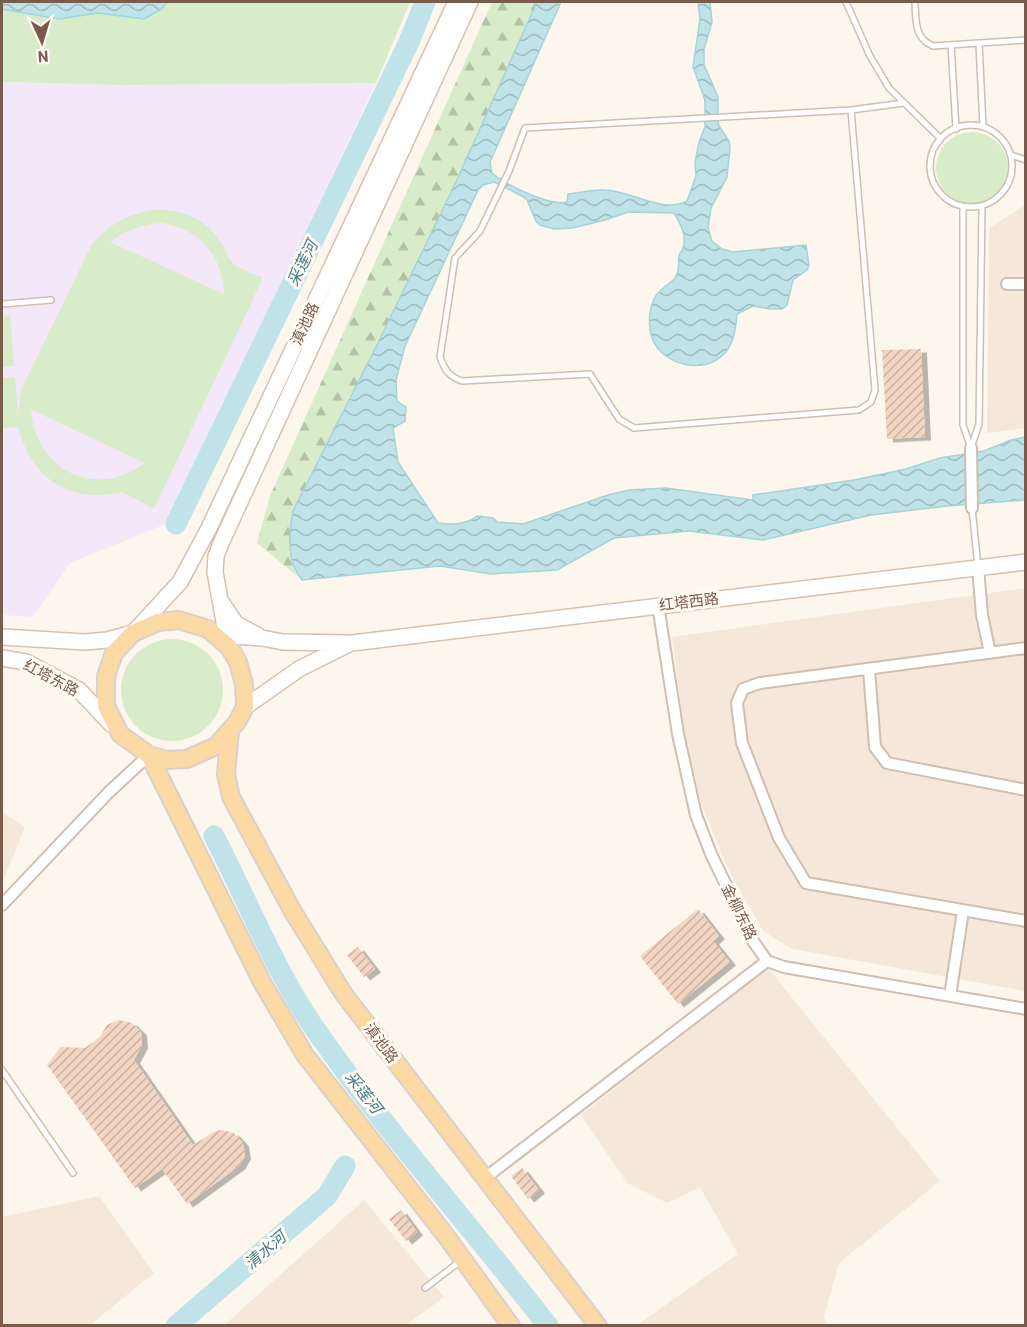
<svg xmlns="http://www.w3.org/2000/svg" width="1027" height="1327" viewBox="0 0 1027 1327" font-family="Barlow,'Noto Sans SC',sans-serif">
<defs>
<pattern id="forest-firs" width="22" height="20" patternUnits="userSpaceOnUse" patternTransform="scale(1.5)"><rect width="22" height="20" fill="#d8ecc9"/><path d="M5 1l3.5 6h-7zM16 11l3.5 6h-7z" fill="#b4c2a5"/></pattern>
<pattern id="water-waves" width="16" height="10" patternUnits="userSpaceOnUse" patternTransform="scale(1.5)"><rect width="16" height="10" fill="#bfe3e8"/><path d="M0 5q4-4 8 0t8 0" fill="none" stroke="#a0bbbe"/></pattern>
<pattern id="building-hatch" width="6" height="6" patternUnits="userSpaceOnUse" patternTransform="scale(1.5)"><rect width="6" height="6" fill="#f3d5c3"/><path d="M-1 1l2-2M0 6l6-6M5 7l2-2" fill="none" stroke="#cab0a1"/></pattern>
<filter id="shadow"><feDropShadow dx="6" dy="3.5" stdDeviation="0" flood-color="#0004"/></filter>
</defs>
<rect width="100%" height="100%" fill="#fdf6ec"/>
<path fill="#f5e8da" d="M1025,205v223l-38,5 2,-205z
M1025,588v403l-233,-42 -29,-18 -35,-62 -25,-61 -17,-65 -14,-106z
M2,812l23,15 -23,56z
M768,968l172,213 -101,82 -15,54 3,8h-185l-2,-2 98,-69 -38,-67 -33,16 -40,-20 -46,-68z
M99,1196l55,77 -64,52h-88v-108z
M364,1200l80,97 -38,28 -183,1z"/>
<path fill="#f3e8fa" d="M2,82l119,3 255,-2 -210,441 -96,39 -37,54 -31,-2z"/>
<path fill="#d8ecc9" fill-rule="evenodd" d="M2,2h408l-34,81 -255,2 -119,-3z
M936 168a36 36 0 1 1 72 0a36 36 0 1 1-72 0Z
M154,210c30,0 51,7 68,34 4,6 6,16 12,20 8,6 20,10 29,14l-109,231 -31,-17c-53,12 -91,-12 -105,-65l-16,1v-50l13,-1 3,37 3,-24 71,-146c18,-20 35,-30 62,-34zM163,223c38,7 59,32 61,71l-114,-52c16,-12 33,-18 53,-19zM31,410h1l113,53c-50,37 -109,8 -114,-53z
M10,316l4,50 -12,1v-50z
M121 690a51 51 0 1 1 102 0a51 51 0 1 1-102 0Z"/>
<path fill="url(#forest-firs)" d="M492,2h45l-81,180 -78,161 -83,229 7,8 -45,-37 13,-47z"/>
<path fill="url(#water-waves)" stroke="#a5d3da" stroke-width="1.5" d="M2,2h165l-5,7 -18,10 -46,-6 -39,6 -57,-10z
M537,2h24l-71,160 2,11c13,11 58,34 75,29l1,-8c12,-1 25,-5 37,-4 27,1 58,24 82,11l9,-25 -1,-13 4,-21 6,-15v-27l-12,-33 7,-48 -2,-17h12l2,20 -8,27v16l14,32v24l1,5 10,15 1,6 -3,30 -16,31 -3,20 4,13 10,8 11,3 73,-7 3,20 -2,5 -14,10 -6,25 -5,4h-12l-17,-3 -16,8c-1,14 -3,28 -12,39 -21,23 -63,12 -73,-15 -5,-15 -3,-38 9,-48 4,-4 10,-7 14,-12 5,-7 3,-14 4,-22 1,-4 3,-4 4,-8 4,-13 -3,-25 -9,-35l-46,-1 -23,8 -32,8 -19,1 -14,-4 -4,-4 -9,-21 -5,-4 -28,-14 -11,3 -5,5 -73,156 -9,34 1,21 9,6 -1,14 -12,7 5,34 40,61c13,2 28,2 39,-7l16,2 4,4 26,2 85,-29 21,-5 37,-2 87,12v-5l101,-15 52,-11 34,-11 44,-7 27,-11 14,-3v63l-78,6 -76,9 -108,25 -74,-9 -75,7 -57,32 -66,4 -51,-8 -138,14c-16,-19 -13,-46 -9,-69l85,-168 78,-161z"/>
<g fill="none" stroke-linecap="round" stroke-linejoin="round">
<path stroke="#bfe3e8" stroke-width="21" d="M176,524l233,-482 16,-40
M214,836c35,67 62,139 106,200 71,101 153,193 228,290
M176,1326l151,-130 18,-30"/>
</g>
<path fill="url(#building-hatch)" filter="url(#shadow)" d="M921,349l4,88 -38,2 -5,-89z
M698,909l21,27 -6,5 17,21 -52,42 -38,-48z
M358,947l17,22 -11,8 -17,-22z
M119,1020l13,3 9,9 1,13 -8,15 59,85 21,-13 7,-2 13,3 9,10 2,13 -6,10 -52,38 -25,-35 -27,19 -88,-123 14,-18 24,1 15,-11 7,-12z
M522,1168l17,22 -11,9 -17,-23z
M401,1210l16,22 -11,9 -17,-22z"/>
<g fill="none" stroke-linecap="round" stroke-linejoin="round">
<defs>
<path id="lane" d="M846,2l24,54 19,32 51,50
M915,2c1,18 -1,36 18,44l93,-6
M979,43l4,84
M951,45l5,84
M851,110l24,280 -4,12 -12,8 -225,18 -15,-9 -29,-45 -128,7c-14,-5 -17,-11 -22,-24l15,-99 25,-27 29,-60 16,-43z
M851,110l53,-7
M930 166a41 41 0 1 1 82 0a41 41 0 1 1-82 0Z
M1011,155l15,5
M963,207v218l8,23 8,-24 3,-218
M2,304l49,-4
M972,508l6,59
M2,1070l71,103
M425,1288l37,-28"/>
<path id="street" d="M1007,284h19
M971,448l1,60
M978,568l4,47 8,38
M658,605l20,129 18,81 15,39 42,87 14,20 17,6 242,42
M1026,648l-266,35 -17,6 -6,14 5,40 37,95 27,45 220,38
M869,669l6,78 12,16 139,27
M2,905l107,-113 40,-37
M950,996l13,-85
M485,1178l282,-217"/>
<path id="secondary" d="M222,603l14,21 21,11
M217,635l45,3 21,4 69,1 674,-81
M2,637l83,5 22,-2 26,-7 47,-51 29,-54 247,-526
M228,644l-13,-72 1,-16 6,-15 248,-539
M2,658l24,4 53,28 32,34
M245,707l54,-38 50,-25"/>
<path id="primary" d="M179,620l29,9 21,18 9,15 6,22 1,23 -8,15 -21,24 -29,13 -21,1 -17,-5 -29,-21 -14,-28v-30l8,-23 19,-20 25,-11z
M230,730l-4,44 5,23 61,113 51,83 255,333
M149,755l114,229 42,71 141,181 65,90"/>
</defs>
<use href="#lane" stroke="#d1beb0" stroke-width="8"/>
<use href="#street" stroke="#d1beb0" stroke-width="14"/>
<use href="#secondary" stroke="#d6c0b0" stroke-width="18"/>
<use href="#primary" stroke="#dad1cd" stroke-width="20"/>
<use href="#lane" stroke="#fff" stroke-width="5"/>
<use href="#street" stroke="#fff" stroke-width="10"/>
<use href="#secondary" stroke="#fff" stroke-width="15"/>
<use href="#primary" stroke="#fbd9a5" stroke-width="16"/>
</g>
<g text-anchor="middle" stroke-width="6" stroke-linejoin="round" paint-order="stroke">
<g font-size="15" fill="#7a5c4d" stroke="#fffaf3">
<text transform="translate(305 324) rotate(-65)" y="5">滇池路</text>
<text transform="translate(689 602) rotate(-7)" y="5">红塔西路</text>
<text transform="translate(51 678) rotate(28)" y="5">红塔东路</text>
<text transform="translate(739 912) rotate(64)" y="5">金柳东路</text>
<text transform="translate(381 1043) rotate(53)" y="5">滇池路</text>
</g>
<g font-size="16" font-style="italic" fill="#437c86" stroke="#fffaf3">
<text transform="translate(302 263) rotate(-64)" y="6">采莲河</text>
<text transform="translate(364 1092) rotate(52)" y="6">采莲河</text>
<text transform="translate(265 1250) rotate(-41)" y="6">清水河</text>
</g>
</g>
<rect width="1027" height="1327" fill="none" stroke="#7a5c4d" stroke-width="6"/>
<g transform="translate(42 42) rotate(176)" stroke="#fffaf3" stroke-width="4.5" paint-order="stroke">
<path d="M0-4.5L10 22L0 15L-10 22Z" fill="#7a5c4d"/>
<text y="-9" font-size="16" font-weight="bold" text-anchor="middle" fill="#7a5c4d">N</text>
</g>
</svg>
